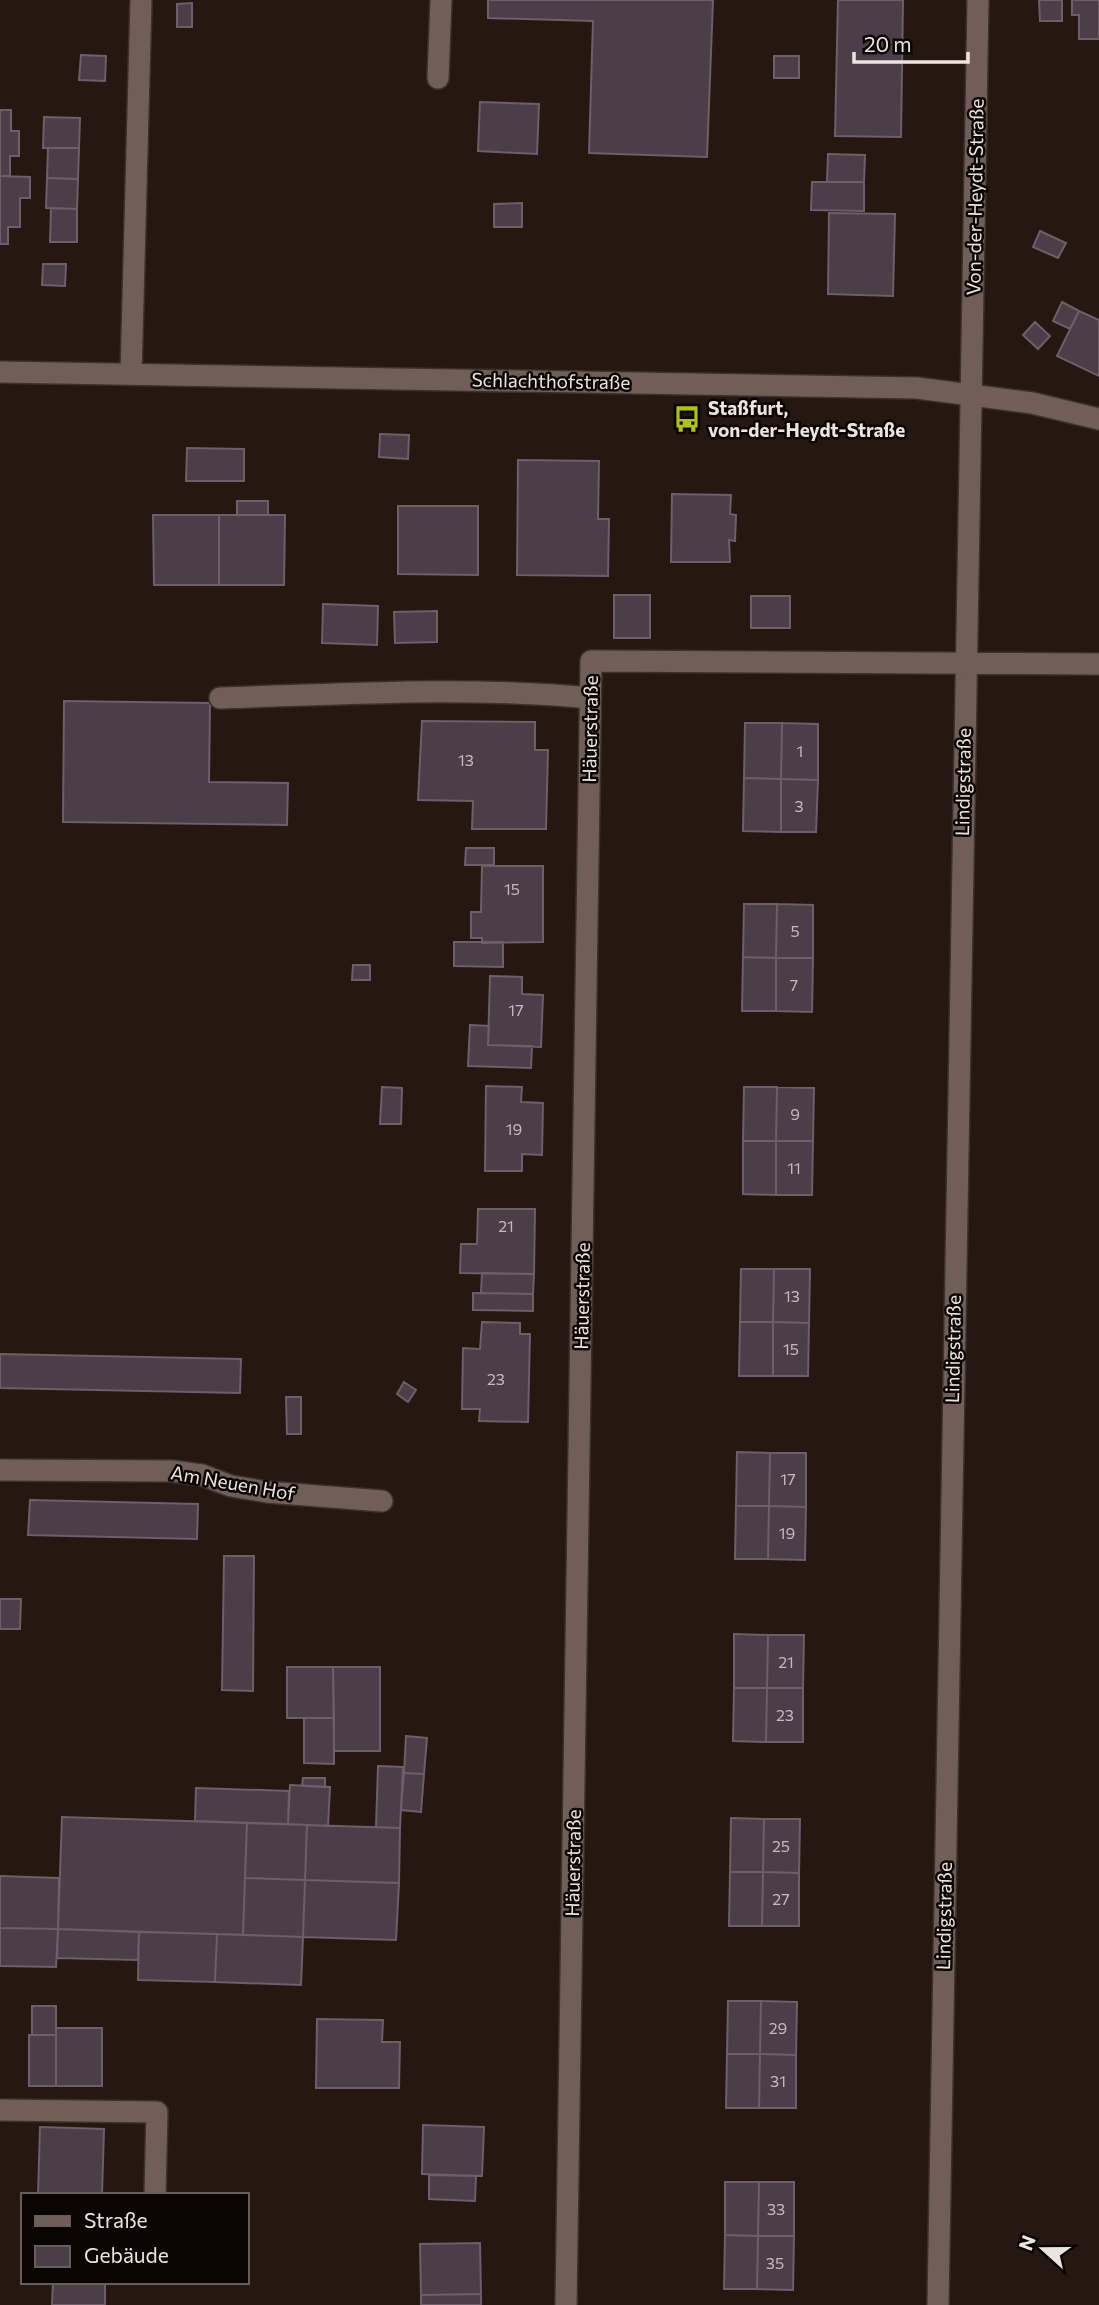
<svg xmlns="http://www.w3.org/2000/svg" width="1099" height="2305" viewBox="0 0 1099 2305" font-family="Commissioner,sans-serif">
<rect width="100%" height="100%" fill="#261811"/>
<path fill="#4b3e49" stroke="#6d5e6a" stroke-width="2" d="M488,0h225l-6,157 -118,-4 4,-132 -105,-3z
M838,0h65l-2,137 -66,-1z
M1039,0h23v21h-22z
M1072,0h27v39h-20v-24h-7z
M192,3v24h-15v-23z
M81,55l25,1 -1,25 -26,-1z
M774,56h25v22h-25z
M480,102l59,2 -2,50 -59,-3z
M0,110h11v21h8v25h-9v20h-10z
M44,117l36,1 -1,30h-36z
M48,148h31l-1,31 -31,-1z
M828,154l37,1 -1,27h-37z
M0,176l30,1v21h-10v29h-12v17h-8z
M47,178l31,1 -1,30 -31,-1z
M812,182h52v29l-53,-1z
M522,203v24h-28v-23z
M51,208l26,1v33h-27z
M829,213l66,1 -2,82 -65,-2z
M1040,231l26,12 -8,15 -25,-11z
M43,264h23l-1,22 -23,-1z
M1062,302l17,9 -9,18 -17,-8z
M1079,311l20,9v56l-42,-20z
M1035,322l15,14 -12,13 -15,-14z
M380,434l29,1 -1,24 -29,-2z
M187,448l57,1v32h-58z
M518,460l81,1 -1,58h11l-1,57 -91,-1z
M672,494l59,1 -1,19 6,1 -1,26 -6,-1 1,22h-59z
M237,501h31v14h-31z
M398,506h80v69l-80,-1z
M153,515h66v70h-65z
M219,515h66l-1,70h-65z
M614,595h36v43h-36z
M751,596h39v32h-39z
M323,604l55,2 -1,39 -55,-2z
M437,611v31l-42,1 -1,-31z
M64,701l146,2 -1,79 79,1 -1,42 -224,-3z
M422,721l113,1v28h13l-2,79h-74l1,-28 -55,-1z
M745,723h37l-1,56 -37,-1z
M782,723l36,1v56l-37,-1z
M744,778l37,1v53l-38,-1z
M781,779l37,1 -2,52h-35z
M466,848h28v17h-29z
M482,866h61v76l-61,1v-5h-11v-26h10z
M744,904h33l-1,54 -33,-1z
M777,904l36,1v53h-37z
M454,942h49v25l-49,-1z
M743,957l33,1v53h-34z
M776,958h37l-1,54 -36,-1z
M353,965h17v15h-18z
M490,976l32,1v17l21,1 -2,52 -53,-2z
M470,1025l19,1 -1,19 44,1 -1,22 -63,-2z
M486,1086l36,1 -1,15 22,1 -1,52 -20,-1v17h-37z
M382,1087l20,1 -1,36h-21z
M744,1087h33l-1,54h-33z
M777,1087l37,1 -1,53h-37z
M743,1141h33v54l-33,-1z
M776,1141h37l-1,54h-36z
M478,1209h57l-1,65 -74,-1 1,-29h16z
M741,1269h33l-1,53h-33z
M774,1269h36l-1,54 -36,-1z
M482,1273l52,1 -1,20 -52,-1z
M473,1293l60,1v17l-60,-1z
M482,1322l38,1v11h10l-2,88 -49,-1 1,-12h-18l1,-61 17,1z
M740,1322h33v54h-34z
M773,1322l36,1 -1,53h-35z
M0,1354l241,5 -1,34 -240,-5z
M404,1382l12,8 -8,12 -11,-8z
M286,1397h15v37h-14z
M737,1452l33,1 -1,53h-33z
M770,1453h36v54l-37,-1z
M30,1500l168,4 -1,35 -169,-4z
M736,1506h33l-1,53h-33z
M769,1506l37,1 -1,53 -37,-1z
M224,1556h30l-1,135 -31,-1z
M0,1599h21l-1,30h-20z
M734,1634l34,1 -1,53h-33z
M768,1635h36l-1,53h-36z
M287,1667h46l1,51h-47z
M333,1667h47v84h-46z
M734,1688h33l-1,54 -33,-1z
M767,1688h36v54h-37z
M304,1718h30v46l-30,-1z
M406,1736l21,2 -3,36 -20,-1z
M378,1766l25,1 -3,61 -24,-1z
M404,1773l20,1 -3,38 -20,-2z
M303,1778h22v9l-23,-1z
M290,1785l40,2 -2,39 -40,-2z
M196,1788l93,3 -1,33 -93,-3z
M62,1817l185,6 -4,112 -185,-6z
M731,1818l33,1 -1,53h-33z
M764,1819h36l-1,54 -36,-1z
M247,1823l60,2 -2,55 -60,-2z
M307,1825l93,3 -1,55 -94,-3z
M730,1872h33l-1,54h-33z
M763,1872l36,1v53h-37z
M0,1876l59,2 -1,51 -58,-1z
M245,1878l60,2 -2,57 -60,-2z
M305,1880l94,3 -3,57 -93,-3z
M0,1928l58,1 -2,38 -56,-1z
M58,1929l81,3 -1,28 -81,-2z
M139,1932l78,2 -2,48 -77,-2z
M217,1934l86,3 -2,48 -86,-3z
M728,2001h33l-1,53h-33z
M761,2001l36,1 -1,53 -36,-1z
M32,2006h24v29h-24z
M317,2019l66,1 -1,22h18l-1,46h-83z
M56,2028h46v58h-46z
M29,2035h27v51h-27z
M727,2054h33l-1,54h-33z
M760,2054l36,1v53h-37z
M423,2125l61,2 -2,49 -60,-2z
M40,2127l64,2 -2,66h-64z
M429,2175l47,1 -1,25 -46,-2z
M725,2182h34l-1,54 -33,-1z
M759,2182h35v54h-36z
M725,2235l33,1 -1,53h-33z
M758,2236h36l-1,54 -36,-1z
M480,2243l1,51 -60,1 -1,-51z
M53,2282h52v23h-53z
M481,2294v11h-60v-10z"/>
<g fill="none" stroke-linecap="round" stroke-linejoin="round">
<defs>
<path id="minor" d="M438,78l3,-78
M0,372l917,16 115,15 67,16
M131,374l10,-374
M220,698c123,-4 247,-12 370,0
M0,1470l172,1 30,4 29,11 36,6 115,9
M0,2110l157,2 -2,83
M566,2305l25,-1644 508,3
M938,2305l40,-2305"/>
</defs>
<use href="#minor" stroke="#3b312d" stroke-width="24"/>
<use href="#minor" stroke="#715f57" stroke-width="21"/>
</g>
<defs>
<symbol id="bus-bare" viewBox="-9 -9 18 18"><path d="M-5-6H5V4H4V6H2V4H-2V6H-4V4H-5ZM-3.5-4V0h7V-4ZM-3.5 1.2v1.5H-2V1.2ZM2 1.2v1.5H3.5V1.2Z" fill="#afc508" stroke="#0a0503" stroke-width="2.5" paint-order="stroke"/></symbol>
</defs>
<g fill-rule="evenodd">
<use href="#bus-bare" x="668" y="400" width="38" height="38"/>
</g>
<g text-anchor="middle" stroke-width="5" stroke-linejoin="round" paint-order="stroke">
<g font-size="16" fill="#c5baba">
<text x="800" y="757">1</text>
<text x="466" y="766">13</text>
<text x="799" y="812">3</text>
<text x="512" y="895">15</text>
<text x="795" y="937">5</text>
<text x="794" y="991">7</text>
<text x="516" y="1016">17</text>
<text x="795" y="1120">9</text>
<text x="514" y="1135">19</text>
<text x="794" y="1174">11</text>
<text x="506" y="1232">21</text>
<text x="792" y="1302">13</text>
<text x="791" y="1355">15</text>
<text x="496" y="1385">23</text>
<text x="788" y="1485">17</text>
<text x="787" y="1539">19</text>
<text x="786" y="1668">21</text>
<text x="785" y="1721">23</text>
<text x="781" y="1852">25</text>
<text x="781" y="1905">27</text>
<text x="778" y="2034">29</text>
<text x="778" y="2087">31</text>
<text x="776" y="2215">33</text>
<text x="775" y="2269">35</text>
</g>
<g font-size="19" fill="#eee4df" stroke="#0a0503">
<text transform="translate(975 197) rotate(-89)" y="7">Von-der-Heydt-Straße</text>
<text transform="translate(551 381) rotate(1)" y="7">Schlachthofstraße</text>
<text transform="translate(590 729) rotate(-89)" y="7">Häuerstraße</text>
<text transform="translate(963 782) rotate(-89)" y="7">Lindigstraße</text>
<text transform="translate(582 1296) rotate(-89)" y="7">Häuerstraße</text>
<text transform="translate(953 1349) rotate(-89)" y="7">Lindigstraße</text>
<text transform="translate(233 1483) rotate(10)" y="7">Am Neuen Hof</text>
<text transform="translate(573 1863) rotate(-89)" y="7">Häuerstraße</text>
<text transform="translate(944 1916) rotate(-89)" y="7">Lindigstraße</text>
</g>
<g font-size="19" font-weight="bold" fill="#eee4df" stroke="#0a0503" text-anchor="start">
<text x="708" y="415">Staßfurt,<tspan x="708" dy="22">von-der-Heydt-Straße</tspan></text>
</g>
</g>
<rect x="21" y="2193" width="228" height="91" fill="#0a0503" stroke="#655e5b" stroke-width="2"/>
<rect x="35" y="2216" width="35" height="10" fill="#715f57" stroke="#655e5b" stroke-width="2"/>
<text x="84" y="2228" font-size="21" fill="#eee4df">Straße</text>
<rect x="35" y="2246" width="35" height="21" fill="#4b3e49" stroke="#655e5b" stroke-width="2"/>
<text x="84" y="2263" font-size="21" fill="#eee4df">Gebäude</text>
<g transform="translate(1043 2249) rotate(291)" stroke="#0a0503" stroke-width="5" paint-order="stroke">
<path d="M0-5L12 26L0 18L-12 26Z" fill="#eee4df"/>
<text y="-10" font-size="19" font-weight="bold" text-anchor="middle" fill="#eee4df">N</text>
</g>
<path d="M854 52v10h114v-10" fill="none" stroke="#eee4df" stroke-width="3.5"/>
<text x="864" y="52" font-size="21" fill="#eee4df" stroke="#0a0503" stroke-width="5" paint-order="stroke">20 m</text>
</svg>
